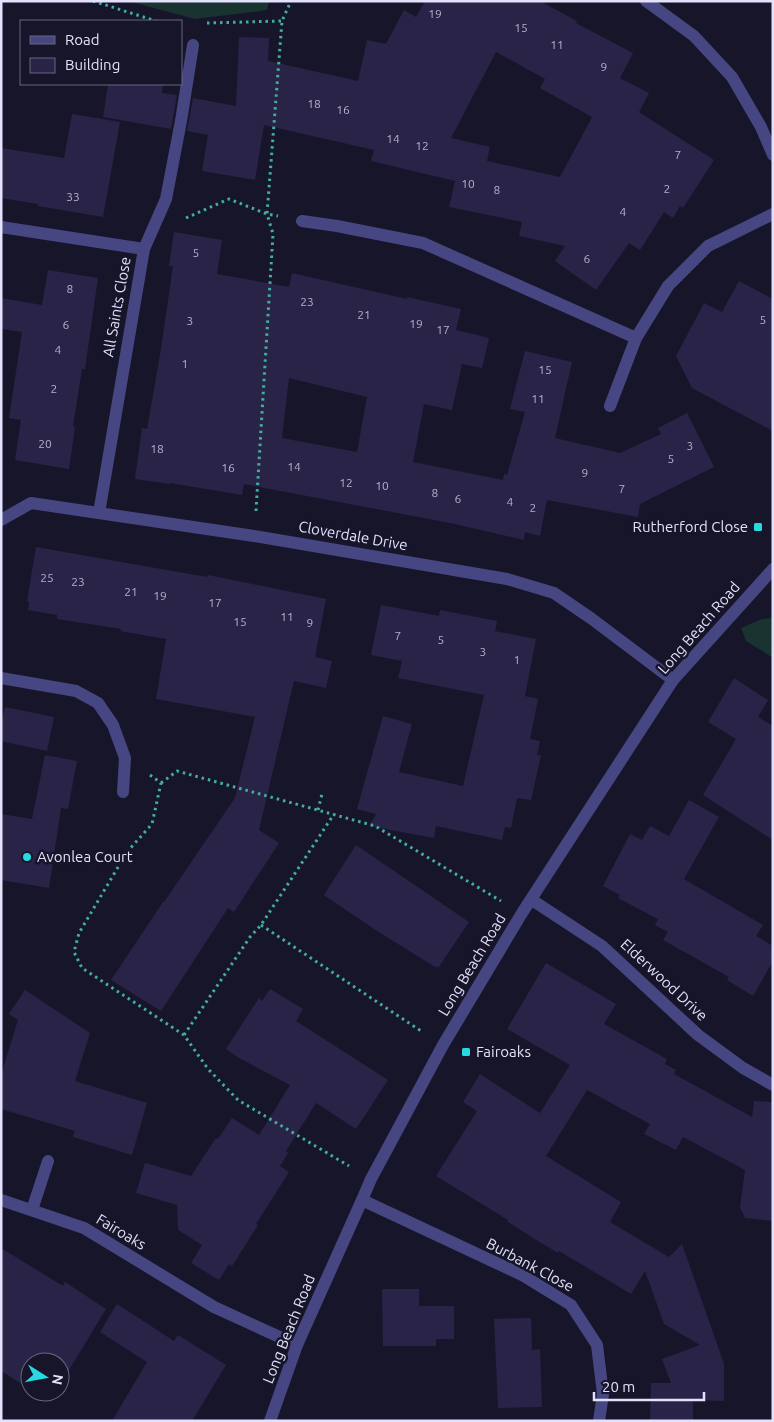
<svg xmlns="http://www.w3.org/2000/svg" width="774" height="1422" viewBox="0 0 774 1422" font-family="Ubuntu,sans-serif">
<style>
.green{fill:#193330}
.building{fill:#292348;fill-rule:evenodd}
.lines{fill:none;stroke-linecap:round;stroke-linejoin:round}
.path{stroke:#42aea2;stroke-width:3;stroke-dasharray:2.5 4;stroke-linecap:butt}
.minor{stroke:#464782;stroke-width:12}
.poi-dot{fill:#27dae2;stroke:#17152a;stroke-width:2}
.labels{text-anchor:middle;stroke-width:5;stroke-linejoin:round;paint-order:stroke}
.number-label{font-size:12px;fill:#b4b2ce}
.street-label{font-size:15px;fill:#e3e1fb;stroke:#17152a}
.poi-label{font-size:15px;fill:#e3e1fb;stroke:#17152a;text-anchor:start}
</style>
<rect width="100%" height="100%" fill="#17152a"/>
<g class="green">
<polygon points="128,1 269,1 267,10 195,19"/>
<polygon points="773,618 773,658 746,641 741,628 762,619"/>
</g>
<g class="building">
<path d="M425 1H540L577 21 576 23 633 53 620 78 649 93 639 112 714 160 683 208 680 206 673 218 664 212 640 250 629 243 596 290 555 261 565 246 519 236 522 222 449 207 455 181 371 161 374 150 264 125 255 180 202 171 208 135 187 131 193 98 236 106 239 37 269 38 268 61 358 81 367 40 386 44 404 10 416 17ZM496 52 545 79 540 88 592 117 560 177 487 161 490 147 451 138Z"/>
<polygon points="108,84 163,84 162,93 177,95 171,129 103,117"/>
<polygon points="72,114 120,122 103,217 38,206 38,204 1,198 1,148 64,158"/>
<path d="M174 232 222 240 217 274 289 287 292 273 407 299V297L461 309 456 330 489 338 482 368 462 364 452 410 424 404 413 462 503 480 504 474 507 475 525 412 510 409 525 351 572 362 555 438 620 453 661 434 658 428 687 413 714 467 640 504 638 517 547 500 540 536 525 532 524 540 450 523 244 484 242 495 170 483V484L135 479 142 428 147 429 161 349 173 266H169ZM289 378 367 397 357 452 282 438Z"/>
<polygon points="48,270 98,278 85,369 82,369 73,426 75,427 69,469 15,460 21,420 9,418 22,332 1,329 1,298 42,305"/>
<polygon points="739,281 773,299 773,431 692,388 676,356 704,303 722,312"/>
<polygon points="36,547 207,577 208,575 326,599 315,657 332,661 326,688 294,681 259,830 279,843 234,912 228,908 161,1011 111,980 163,902 164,902 235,798 255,717 156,699 166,639 120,631 121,629 57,619 57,615 28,610 29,602 27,601"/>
<polygon points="381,605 439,616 440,610 497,621 495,631 536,639 525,696 538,699 530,739 540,741 537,755 541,755 531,800 517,798 511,828 505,827 502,840 436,826 434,838 369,826 376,814 357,809 383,716 412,724 399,772 463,786 484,695 398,678 402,661 371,655"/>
<polygon points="734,678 768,700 758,717 773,726 773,840 703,795 736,739 708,722"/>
<polygon points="5,707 54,717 47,751 1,741 1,724"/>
<polygon points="45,755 77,761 68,809 61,808 49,888 1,880 1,814 32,819"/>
<polygon points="689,800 719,817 684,879 763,925 756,936 773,946 773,961 753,996 727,980 729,977 663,940 668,932 655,925 658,919 618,898 620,895 603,886 630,834 642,840 650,826 669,836"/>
<polygon points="356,845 469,922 438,968 435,966 435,967 374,929 324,895"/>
<polygon points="546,963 616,1004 604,1024 667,1059 665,1064 676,1070 674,1074 752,1117 754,1101 773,1102 773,1221 745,1218 740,1207 745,1170 683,1137 676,1150 644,1134 650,1124 587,1090 546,1156 621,1202 610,1222 669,1257 682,1244 724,1364 724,1401 693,1400 693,1421 650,1421 651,1383 671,1383 662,1359 700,1345 664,1324 645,1271 631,1294 559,1251 558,1253 533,1238 508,1222 508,1220 436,1176 477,1111 463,1102 480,1074 540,1113 570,1065 507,1029"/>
<polygon points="270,989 303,1009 296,1021 388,1080 356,1129 316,1103 286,1151 288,1153 280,1166 289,1172 256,1224 258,1225 232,1266 229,1264 219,1280 191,1263 202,1245 178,1230 177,1205 136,1193 145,1163 191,1176 216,1138 218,1139 232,1118 259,1135 290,1085 239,1058 226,1049 259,998 262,1001"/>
<polygon points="25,990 90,1033 75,1081 147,1103 132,1155 73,1137 75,1131 1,1109 1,1075 18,1020 9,1014"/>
<polygon points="1,1248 63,1286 65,1282 106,1309 60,1385 60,1362 30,1362 30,1389 1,1371"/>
<polygon points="382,1289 419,1289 419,1306 454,1306 454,1339 436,1339 436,1346 383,1346"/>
<polygon points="117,1304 174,1341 178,1335 226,1365 192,1421 112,1421 147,1362 100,1332"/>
<polygon points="531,1318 532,1350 540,1349 542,1407 498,1408 494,1319"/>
<polygon points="35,1392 56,1392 50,1402"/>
</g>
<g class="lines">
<g class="path">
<polyline points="93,1 156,21"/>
<polyline points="207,23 282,21"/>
<polyline points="186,218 229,199 267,214 278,216"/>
<polyline points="256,511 273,234 267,214 282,21 291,1"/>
<polyline points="150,775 161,783 152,824 127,852 79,933 74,952 82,968 184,1035 208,1069 238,1100 349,1166"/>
<polyline points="161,783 177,771 375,826 501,901"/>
<polyline points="318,810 322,794"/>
<polyline points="261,925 421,1031"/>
<polyline points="184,1035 250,937 261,925 334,814"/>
</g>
<g class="minor">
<polyline points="646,1 694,36 732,77 761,127 773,155"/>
<polyline points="302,221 337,226 423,243 636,338"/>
<polyline points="1,227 144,249 99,513"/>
<polyline points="144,249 166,199 181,121 193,45"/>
<polyline points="610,406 636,338 668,286 708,246 773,214"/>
<polyline points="1,520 31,503 254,536 507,579 554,593 592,619 673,680"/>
<polyline points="1,678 76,691 98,703 113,725 125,758 123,792"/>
<polyline points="532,900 602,946 698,1035 743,1068 773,1085"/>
<polyline points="1,1200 84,1228 214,1307 297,1345"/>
<polyline points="362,1200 522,1275 571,1305 597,1345 603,1394 599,1421"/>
<polyline points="32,1210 48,1161"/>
<polyline points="270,1421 297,1345 362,1200 371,1179 443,1045 522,913 673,680 773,569"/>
</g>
</g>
<g class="poi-dot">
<rect x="753" y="522" width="10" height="10" rx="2.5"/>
<circle cx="27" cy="857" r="5"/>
<rect x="461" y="1047" width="10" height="10" rx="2.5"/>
</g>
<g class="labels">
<g class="number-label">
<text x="435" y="18">19</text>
<text x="521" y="32">15</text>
<text x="557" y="49">11</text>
<text x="604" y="71">9</text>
<text x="314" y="108">18</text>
<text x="343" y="114">16</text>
<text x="393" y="143">14</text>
<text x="422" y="150">12</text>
<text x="678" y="159">7</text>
<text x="468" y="188">10</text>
<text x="667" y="193">2</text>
<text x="497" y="194">8</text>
<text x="73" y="201">33</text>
<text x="623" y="216">4</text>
<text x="196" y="257">5</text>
<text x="587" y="263">6</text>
<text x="70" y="293">8</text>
<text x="307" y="306">23</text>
<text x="364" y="319">21</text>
<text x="763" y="324">5</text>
<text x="190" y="325">3</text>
<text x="416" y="328">19</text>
<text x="66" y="329">6</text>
<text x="443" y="334">17</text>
<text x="58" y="354">4</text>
<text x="185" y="368">1</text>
<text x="545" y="374">15</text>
<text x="54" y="393">2</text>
<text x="538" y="403">11</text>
<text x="45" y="448">20</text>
<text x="690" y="450">3</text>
<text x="157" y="453">18</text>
<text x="671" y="463">5</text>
<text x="294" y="471">14</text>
<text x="228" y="472">16</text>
<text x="585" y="477">9</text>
<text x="346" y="487">12</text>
<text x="382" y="490">10</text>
<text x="622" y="493">7</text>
<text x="435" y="497">8</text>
<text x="458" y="503">6</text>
<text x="510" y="506">4</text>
<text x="533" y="512">2</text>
<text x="47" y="582">25</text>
<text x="78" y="586">23</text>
<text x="131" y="596">21</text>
<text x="160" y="600">19</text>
<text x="215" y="607">17</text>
<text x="287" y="621">11</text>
<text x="240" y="626">15</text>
<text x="310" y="627">9</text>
<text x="398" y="640">7</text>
<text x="441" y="644">5</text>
<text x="483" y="656">3</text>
<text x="517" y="664">1</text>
</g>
<g class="street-label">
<text transform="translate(117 307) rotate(-80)" y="5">All Saints Close</text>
<text transform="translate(353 536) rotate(10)" y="5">Cloverdale Drive</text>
<text transform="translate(699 628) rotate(-49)" y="5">Long Beach Road</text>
<text transform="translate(472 965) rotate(-59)" y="5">Long Beach Road</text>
<text transform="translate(664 980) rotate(43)" y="5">Elderwood Drive</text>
<text transform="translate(121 1232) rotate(31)" y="5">Fairoaks</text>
<text transform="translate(530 1265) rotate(28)" y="5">Burbank Close</text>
<text transform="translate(289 1329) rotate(-68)" y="5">Long Beach Road</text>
</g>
<g class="poi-label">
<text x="748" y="532" text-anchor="end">Rutherford Close</text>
<text x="37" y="862">Avonlea Court</text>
<text x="476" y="1057">Fairoaks</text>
</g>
</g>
<rect width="774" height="1422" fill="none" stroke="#e3e1fb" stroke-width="5"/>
<rect x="20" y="20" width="162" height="65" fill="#17152a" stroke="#69677e"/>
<rect x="30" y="36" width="25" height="8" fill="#464782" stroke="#69677e"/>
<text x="65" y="45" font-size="15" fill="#e3e1fb">Road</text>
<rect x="30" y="58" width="25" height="15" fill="#292348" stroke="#69677e"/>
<text x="65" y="70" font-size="15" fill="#e3e1fb">Building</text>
<g transform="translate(45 1377) rotate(101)"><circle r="24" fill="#17152a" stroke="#69677e"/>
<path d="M0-4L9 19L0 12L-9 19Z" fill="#27dae2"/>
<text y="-8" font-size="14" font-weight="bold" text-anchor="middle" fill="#e3e1fb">N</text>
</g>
<path d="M594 1392v8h110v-8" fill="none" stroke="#e3e1fb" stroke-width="2.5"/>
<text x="602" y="1392" font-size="15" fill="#e3e1fb" stroke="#17152a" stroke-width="4" paint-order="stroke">20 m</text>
</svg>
